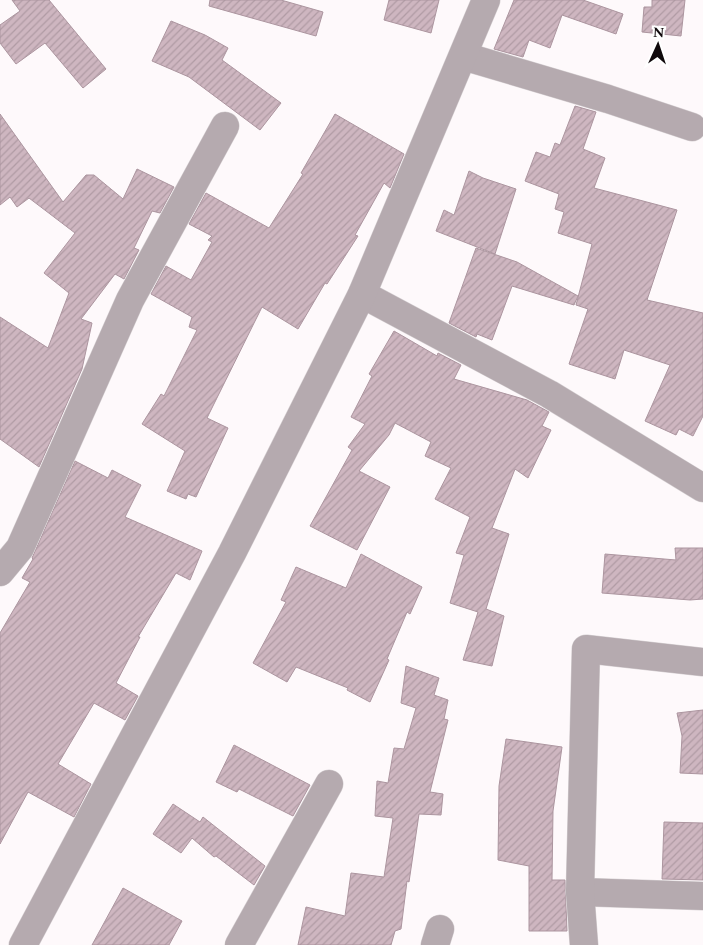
<svg xmlns="http://www.w3.org/2000/svg" width="703" height="945" viewBox="0 0 703 945" font-family="Spectral,serif">
<style>
.building{fill:url(#building-hatch);stroke:#ac959f}
.lines{fill:none;stroke-linecap:round;stroke-linejoin:round}
.minor-casing{stroke:#d8d3d5;stroke-width:29}
.minor{stroke:#b5aaaf;stroke-width:28}
</style>
<defs>
<pattern id="building-hatch" width="6" height="6" patternUnits="userSpaceOnUse" patternTransform="scale(1.25)"><rect width="6" height="6" fill="#ceb6c0"/><path d="M-1 1l2-2M0 6l6-6M5 7l2-2" fill="none" stroke="#b09ba4"/></pattern>
</defs>
<rect width="100%" height="100%" fill="#fef9fb"/>
<g class="building">
<polygon points="12,0 49,0 106,69 83,88 45,43 16,64 0,43 0,25 20,11"/>
<polygon points="210,0 281,0 323,12 316,36 209,6"/>
<polygon points="389,0 439,0 431,33 384,20"/>
<polygon points="514,0 583,0 623,14 616,34 562,15 550,48 529,40 523,57 494,49"/>
<polygon points="652,0 685,0 681,36 642,32 644,7 652,7"/>
<polygon points="171,21 205,35 228,48 222,60 281,103 260,130 189,77 152,61"/>
<polygon points="575,106 596,112 583,149 605,158 594,188 677,210 647,300 703,313 703,416 693,436 679,429 676,435 645,421 670,365 624,350 615,379 569,364 588,309 576,305 592,244 558,233 564,212 555,209 559,194 525,181 536,152 550,157 555,143 560,145"/>
<polygon points="0,114 63,202 86,175 94,175 123,199 137,169 174,187 160,213 152,211 134,248 139,250 124,279 115,274 81,319 92,323 82,369 39,467 0,439 0,317 48,348 69,293 44,273 75,233 29,198 17,207 10,197 0,205"/>
<polygon points="335,114 404,154 390,188 384,183 355,235 358,236 327,284 325,283 298,329 262,307 207,418 228,428 196,497 188,494 186,499 167,491 185,451 142,424 161,394 164,396 197,330 189,327 192,317 151,294 166,266 191,280 212,242 208,240 212,236 189,224 206,193 269,228 303,174 301,173"/>
<polygon points="469,171 483,178 516,189 495,254 436,231 444,210 454,215"/>
<polygon points="476,248 517,262 578,296 574,305 512,286 492,340 477,334 476,337 449,323"/>
<polygon points="394,331 437,356 438,353 461,365 454,379 527,400 549,412 542,426 551,430 528,478 515,469 492,528 509,534 486,609 504,616 492,666 463,660 478,612 450,603 464,555 456,553 470,517 435,499 451,468 425,456 431,442 395,423 389,435 359,471 390,487 357,550 310,526 352,450 348,447 365,424 351,417 372,376 369,374"/>
<polygon points="75,461 108,478 112,470 141,485 125,517 202,551 190,580 176,573 138,637 140,637 116,683 138,696 125,720 94,703 58,764 91,784 74,817 28,792 0,844 0,633 30,582 22,578 33,559 32,558"/>
<polygon points="675,548 703,548 703,599 690,600 602,593 605,554 676,560"/>
<polygon points="361,554 422,587 410,614 407,612 387,659 389,660 370,702 347,690 348,688 296,667 287,682 253,663 286,602 281,600 296,567 346,588"/>
<polygon points="406,666 439,678 434,695 448,700 444,719 448,720 430,792 443,794 441,815 419,814 409,882 407,881 401,929 395,931 391,945 298,945 306,907 345,916 351,873 384,877 393,818 375,816 377,781 388,783 394,748 404,749 416,708 401,703"/>
<polygon points="703,710 703,774 680,773 682,736 677,713"/>
<polygon points="506,739 562,747 553,811 552,880 565,880 567,931 529,931 529,866 498,860 499,786"/>
<polygon points="234,745 310,785 293,816 239,789 237,792 216,782"/>
<polygon points="173,804 200,822 203,817 265,866 254,885 216,856 214,857 192,838 181,853 153,834"/>
<polygon points="664,822 703,823 703,880 662,879"/>
<polygon points="123,888 182,921 169,945 92,945"/>
</g>
<g class="lines">
<g class="minor-casing">
<g id="minor">
<polyline points="463,56 608,99 692,127"/>
<polyline points="362,294 549,394 703,488"/>
<polyline points="0,572 20,548 130,300 225,126"/>
<polyline points="580,892 703,896"/>
<polyline points="23,945 232,553 362,294 486,0"/>
<polyline points="239,945 329,784"/>
<polyline points="435,945 440,929"/>
<polyline points="584,945 580,892 586,649 703,662"/>
</g>
</g>
<use href="#minor" class="minor"/>
</g>
<g transform="translate(658 45) rotate(3)" stroke="#ffffff" stroke-width="4" paint-order="stroke">
<path d="M0-4L9 19L0 12L-9 19Z" fill="#10090c"/>
<text y="-8" font-size="14" font-weight="bold" text-anchor="middle" fill="#10090c">N</text>
</g>
</svg>
